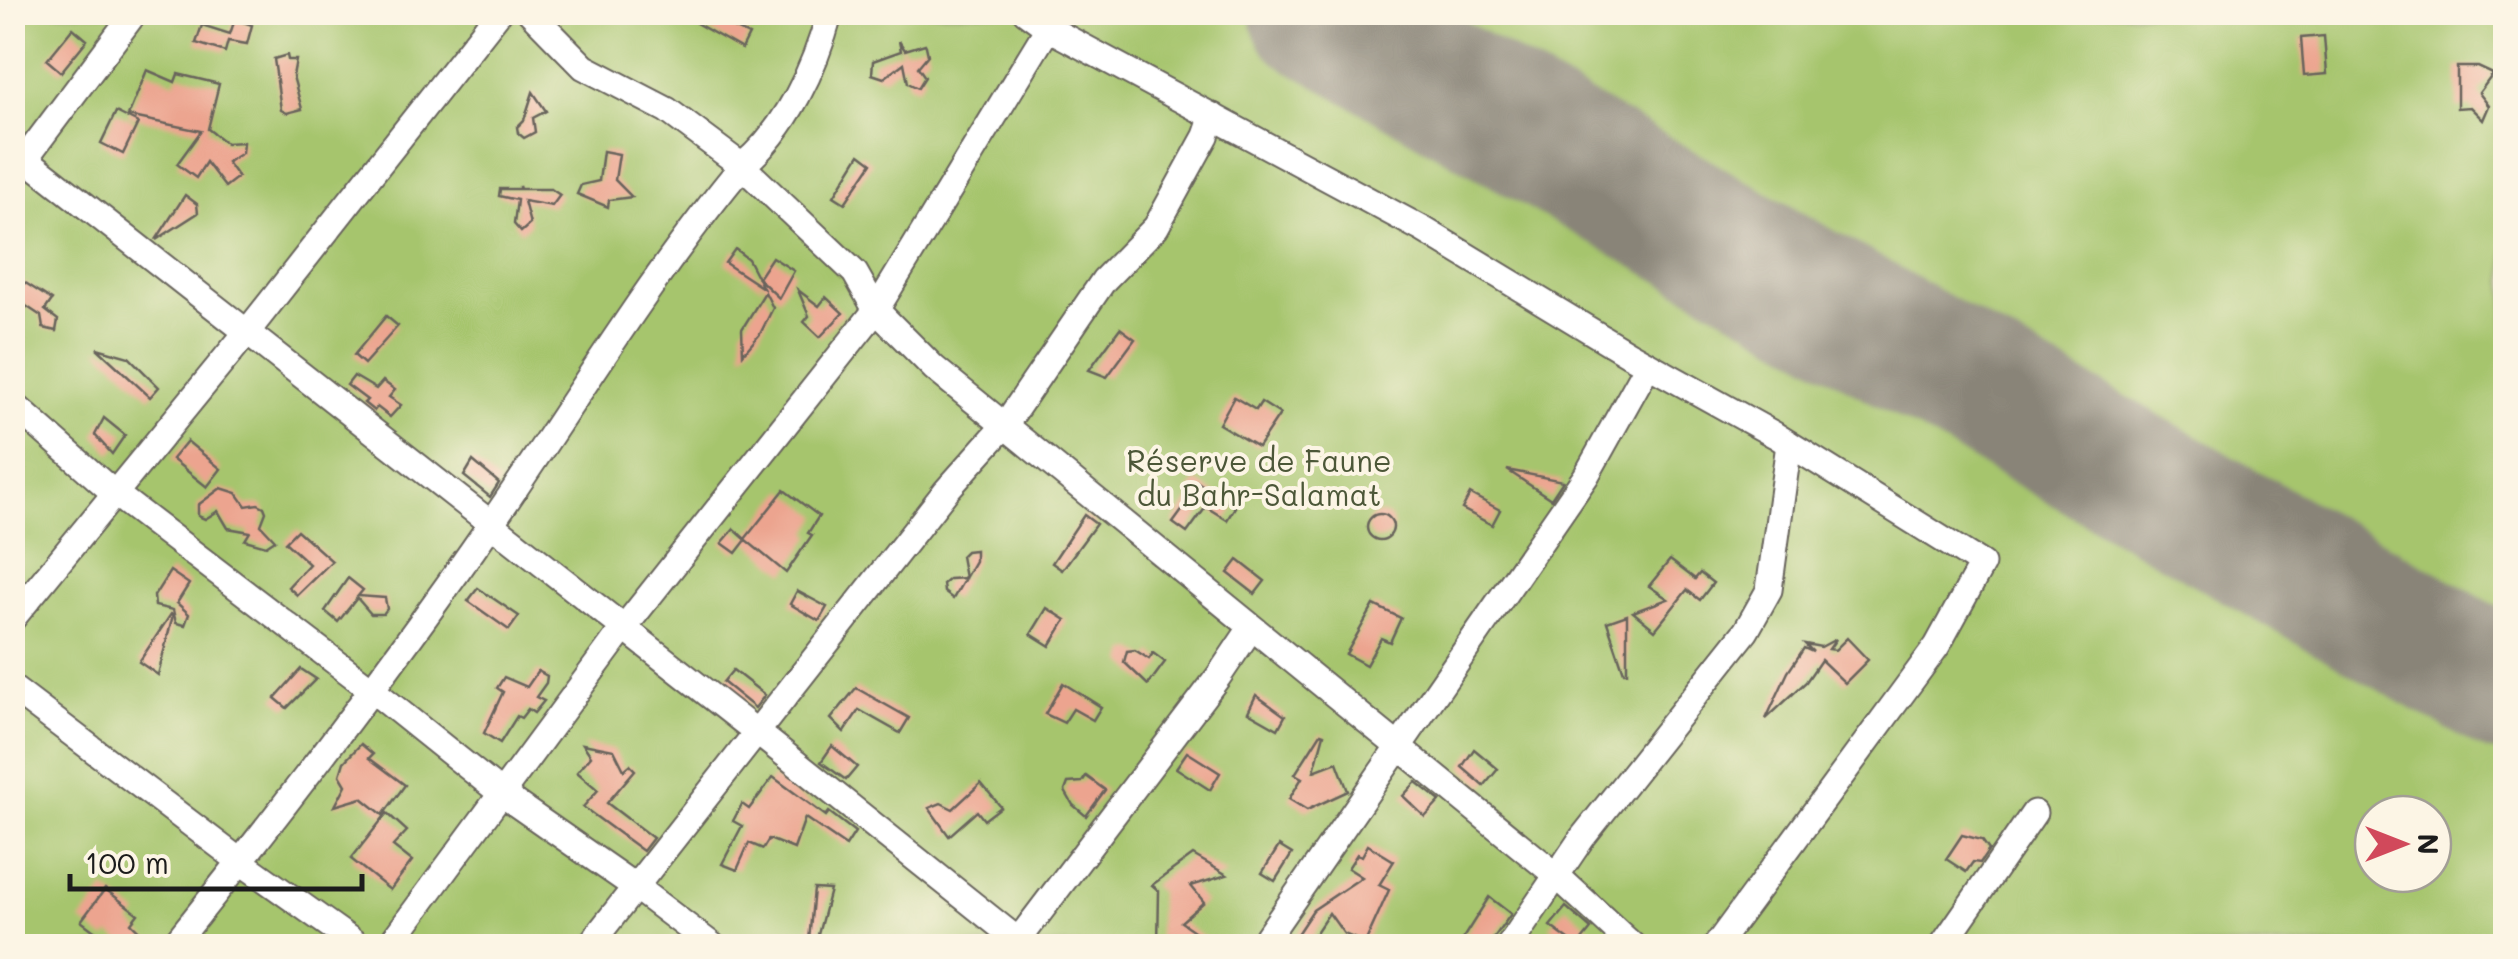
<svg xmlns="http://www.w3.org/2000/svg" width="2518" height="959" viewBox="0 0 2518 959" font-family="Mali,sans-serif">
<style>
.green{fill:#a6c56d;stroke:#617044;stroke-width:2.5;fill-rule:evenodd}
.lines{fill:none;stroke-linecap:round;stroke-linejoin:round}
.runway{stroke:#898478;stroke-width:132}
.building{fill:#eca48f}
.minor-casing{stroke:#68645c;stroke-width:29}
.minor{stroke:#fff;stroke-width:25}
.labels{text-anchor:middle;stroke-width:8;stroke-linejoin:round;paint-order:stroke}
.park-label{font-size:30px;fill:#4c5738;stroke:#fcf5e5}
</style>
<rect width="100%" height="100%" fill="#fcf5e5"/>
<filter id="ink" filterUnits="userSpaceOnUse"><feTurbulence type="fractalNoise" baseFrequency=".01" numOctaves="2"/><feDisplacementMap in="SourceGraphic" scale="20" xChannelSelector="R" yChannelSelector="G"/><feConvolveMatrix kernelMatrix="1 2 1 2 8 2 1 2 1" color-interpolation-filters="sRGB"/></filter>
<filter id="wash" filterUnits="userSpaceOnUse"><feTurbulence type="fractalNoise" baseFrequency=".0048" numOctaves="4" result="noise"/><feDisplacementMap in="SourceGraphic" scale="40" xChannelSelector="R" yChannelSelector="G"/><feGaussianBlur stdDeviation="2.25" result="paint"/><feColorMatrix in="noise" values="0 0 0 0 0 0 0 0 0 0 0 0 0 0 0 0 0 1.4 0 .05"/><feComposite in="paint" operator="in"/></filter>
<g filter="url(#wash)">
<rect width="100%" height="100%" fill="#f6ebd3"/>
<path class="green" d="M12 13H2505V946H13ZM2373 814H2433V874H2373Z"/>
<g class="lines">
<polyline class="runway" points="1316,12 2506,687"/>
</g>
<g id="blocks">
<g class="building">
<polygon points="701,12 749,35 742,49 696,23"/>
<polygon points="235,19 252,25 247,44 228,41 225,52 196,43 202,25 230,34"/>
<polygon points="73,28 87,40 61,72 47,60"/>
<polygon points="2324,36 2327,74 2304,76 2301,38"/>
<polygon points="899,41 905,50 925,44 926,46 928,55 918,67 925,77 918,88 908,83 904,63 884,78 872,74 873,61 901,51"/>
<polygon points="287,55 288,60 296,60 293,76 302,109 287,113 281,110 274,59"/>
<polygon points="2457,67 2478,67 2493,74 2479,93 2489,106 2483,120 2470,107 2457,108"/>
<polygon points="147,70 175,82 178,74 219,84 208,129 226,143 243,142 242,153 227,162 238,177 225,187 206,162 196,178 177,164 201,131 128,116"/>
<polygon points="533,92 546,111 533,118 535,132 524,138 518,133 517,127 524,120"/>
<polygon points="116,112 138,123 123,154 101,143"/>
<polygon points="603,151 619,154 615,180 632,197 609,200 608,207 577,194 581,185 599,181"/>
<polygon points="860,154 872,163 845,203 834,196"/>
<polygon points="519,186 520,189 551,189 560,195 552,206 524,201 530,224 521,232 514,224 517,200 499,196 500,189 519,189"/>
<polygon points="185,195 197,204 198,213 156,240"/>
<polygon points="735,249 748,259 763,288 725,263"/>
<polygon points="772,257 794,271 779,298 758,278"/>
<polygon points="24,282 52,300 45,310 58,320 56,331 43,328 41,316 14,298"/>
<polygon points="798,290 819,306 826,297 843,313 820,337 804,322 809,316"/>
<polygon points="765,292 773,308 760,334 743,354 742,329"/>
<polygon points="386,316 398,326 364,364 354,355"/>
<polygon points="1120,328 1135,339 1107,377 1089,370"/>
<polygon points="97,348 129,357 159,387 150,397"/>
<polygon points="354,376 376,389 383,381 395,390 389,397 401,405 390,417 377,407 374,411 364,403 367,400 347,385"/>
<polygon points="1234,397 1256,410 1261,402 1280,414 1258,447 1219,424"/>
<polygon points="104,418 125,435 112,454 95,435"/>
<polygon points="187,441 221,469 207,487 172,459"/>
<polygon points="473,461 499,483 490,497 464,476"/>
<polygon points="1507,470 1563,481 1551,499"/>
<polygon points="1196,481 1235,507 1227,520 1206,507 1187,533 1173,523 1192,497 1188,494"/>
<polygon points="221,488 237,493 246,506 258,504 264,507 266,512 261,525 275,540 266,546 245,540 250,532 228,528 218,511 205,519 198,516 198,505"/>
<polygon points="784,490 819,516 808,533 812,535 786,573 746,540 736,553 722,543 734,529 745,539"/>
<polygon points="1470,494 1500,510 1492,525 1462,509"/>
<circle cx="1380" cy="527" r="13"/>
<polygon points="1084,515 1096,524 1062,570 1052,563"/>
<polygon points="297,530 332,561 297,595 288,587 309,564 285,542"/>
<polygon points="975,550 975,561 953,599 944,592 943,584 949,579 965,578 961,556 966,551"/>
<polygon points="1238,560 1265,581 1255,594 1228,573"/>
<polygon points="1670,560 1695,579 1700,573 1713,583 1700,600 1687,590 1655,630 1633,612 1668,599 1649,586"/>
<polygon points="170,571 189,584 177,603 189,614 185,625 176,623 173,610 155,606 154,596"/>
<polygon points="348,578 363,590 358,596 385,598 387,609 383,614 371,614 357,598 338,622 325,611"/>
<polygon points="478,588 519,616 509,630 468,601"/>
<polygon points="797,591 827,607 819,621 790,604"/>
<polygon points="1374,605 1401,618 1390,642 1381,638 1366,665 1346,654"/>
<polygon points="1047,608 1066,620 1050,646 1031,634"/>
<polygon points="171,614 173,615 158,675 139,662"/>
<polygon points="1627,615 1627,672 1624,672 1607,622"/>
<polygon points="1847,638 1868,660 1845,683 1821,660 1806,682 1766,719 1788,672 1804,648 1813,652 1805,644 1821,647 1836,639 1829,649 1835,650"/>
<polygon points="1135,650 1149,659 1153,653 1165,662 1148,685 1124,662 1127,651"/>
<polygon points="301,669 316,679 287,708 275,698"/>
<polygon points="733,670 765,695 755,708 723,682"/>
<polygon points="538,671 547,676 546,683 536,697 544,701 534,713 528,709 521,718 517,716 500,743 484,733 503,692 497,688 504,677 527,687"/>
<polygon points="1063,683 1101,707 1093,720 1073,709 1064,723 1045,714"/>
<polygon points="856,688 909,718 900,733 859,710 844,732 831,719"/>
<polygon points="1256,695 1285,716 1278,729 1248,712"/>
<polygon points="1321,733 1324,734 1314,771 1337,762 1348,791 1307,810 1289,799 1302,778 1295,774"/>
<polygon points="361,744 373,754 369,758 405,785 383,815 362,798 335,806 346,785 340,775 344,762"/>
<polygon points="583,744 614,750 624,770 630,765 635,770 607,803 653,838 643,851 583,807 598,790 577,772 591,756"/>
<polygon points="832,746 857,767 846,780 821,762"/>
<polygon points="1474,749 1498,769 1484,786 1462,767"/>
<polygon points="1187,752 1220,773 1210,790 1176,768"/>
<polygon points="1086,776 1105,790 1086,816 1073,805 1065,791 1068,783 1082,782"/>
<polygon points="773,777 826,816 829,812 855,832 846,846 805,818 794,849 769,839 763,849 749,843 737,870 722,864 742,826 733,821 742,804 749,809"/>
<polygon points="1416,782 1440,801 1425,817 1403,796"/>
<polygon points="981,783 1001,807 984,820 977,811 949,836 929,808 941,803 953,809"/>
<polygon points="387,813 407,831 393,846 412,861 390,890 351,859"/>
<polygon points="1962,835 1982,840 1989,850 1980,863 1973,862 1966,872 1946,859"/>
<polygon points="1368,845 1394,861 1379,885 1389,890 1365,943 1344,934 1329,913 1307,946 1293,940 1313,910 1362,877 1348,868 1357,854 1362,856"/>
<polygon points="1279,846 1292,854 1275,881 1262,873"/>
<polygon points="1193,855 1227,875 1191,886 1204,902 1181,922 1216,946 1158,945 1159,891 1152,885"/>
<polygon points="105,889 138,914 131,923 155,946 126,946 110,934 105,939 81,921"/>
<polygon points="814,889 830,890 816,942 809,940"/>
<polygon points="1489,897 1511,914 1488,946 1458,946"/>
<polygon points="1566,907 1591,929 1577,946 1550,926"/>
</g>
</g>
</g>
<g filter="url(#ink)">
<use href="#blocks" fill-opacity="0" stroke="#68645c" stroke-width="2.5"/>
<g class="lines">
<g class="minor-casing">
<g id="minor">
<path d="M530 12 584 67 667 110 742 166C787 129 815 68 830 12"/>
<polyline points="1026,12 1048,28 1424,230 1629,354 1775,435 1982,564 1937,646 1716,946"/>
<polyline points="12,148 772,744 1025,946"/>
<polyline points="12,176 135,12"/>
<polyline points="12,403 114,493 371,689 502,794 634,886 713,946"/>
<polyline points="12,619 247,332 499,12"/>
<polyline points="12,688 241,862 359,946"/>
<path d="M173 946C284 808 392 667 493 521 575 402 650 277 742 166L855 273 876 310 934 368 1556 875 1633 946"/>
<polyline points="389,946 623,629 876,310 1048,28"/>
<polyline points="589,946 946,491 1005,425 1104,280 1156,227 1206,136 1213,116"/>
<polyline points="1014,946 1218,677 1251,628"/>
<polyline points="1261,946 1586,476 1648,365"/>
<polyline points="1509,946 1582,838 1746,631 1769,590 1789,444"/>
<polyline points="1942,946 2034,813"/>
</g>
</g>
<use href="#minor" class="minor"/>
</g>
</g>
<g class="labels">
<g class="park-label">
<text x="1259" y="472">Réserve de Faune<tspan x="1259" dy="34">du Bahr-Salamat</tspan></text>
</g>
</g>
<rect width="2518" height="959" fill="none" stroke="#fcf5e5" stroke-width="50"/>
<g transform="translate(2403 844) rotate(90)"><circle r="48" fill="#fcf5e5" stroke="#a29e95" stroke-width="2.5"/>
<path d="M0-8L18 38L0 25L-18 38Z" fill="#d1495b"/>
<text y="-15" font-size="28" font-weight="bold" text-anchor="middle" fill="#1c1c1c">N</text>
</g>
<path d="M70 874v15h292v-15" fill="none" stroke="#1c1c1c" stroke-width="5"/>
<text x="85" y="874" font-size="30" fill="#1c1c1c" stroke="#fcf5e5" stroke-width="8" paint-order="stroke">100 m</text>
</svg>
